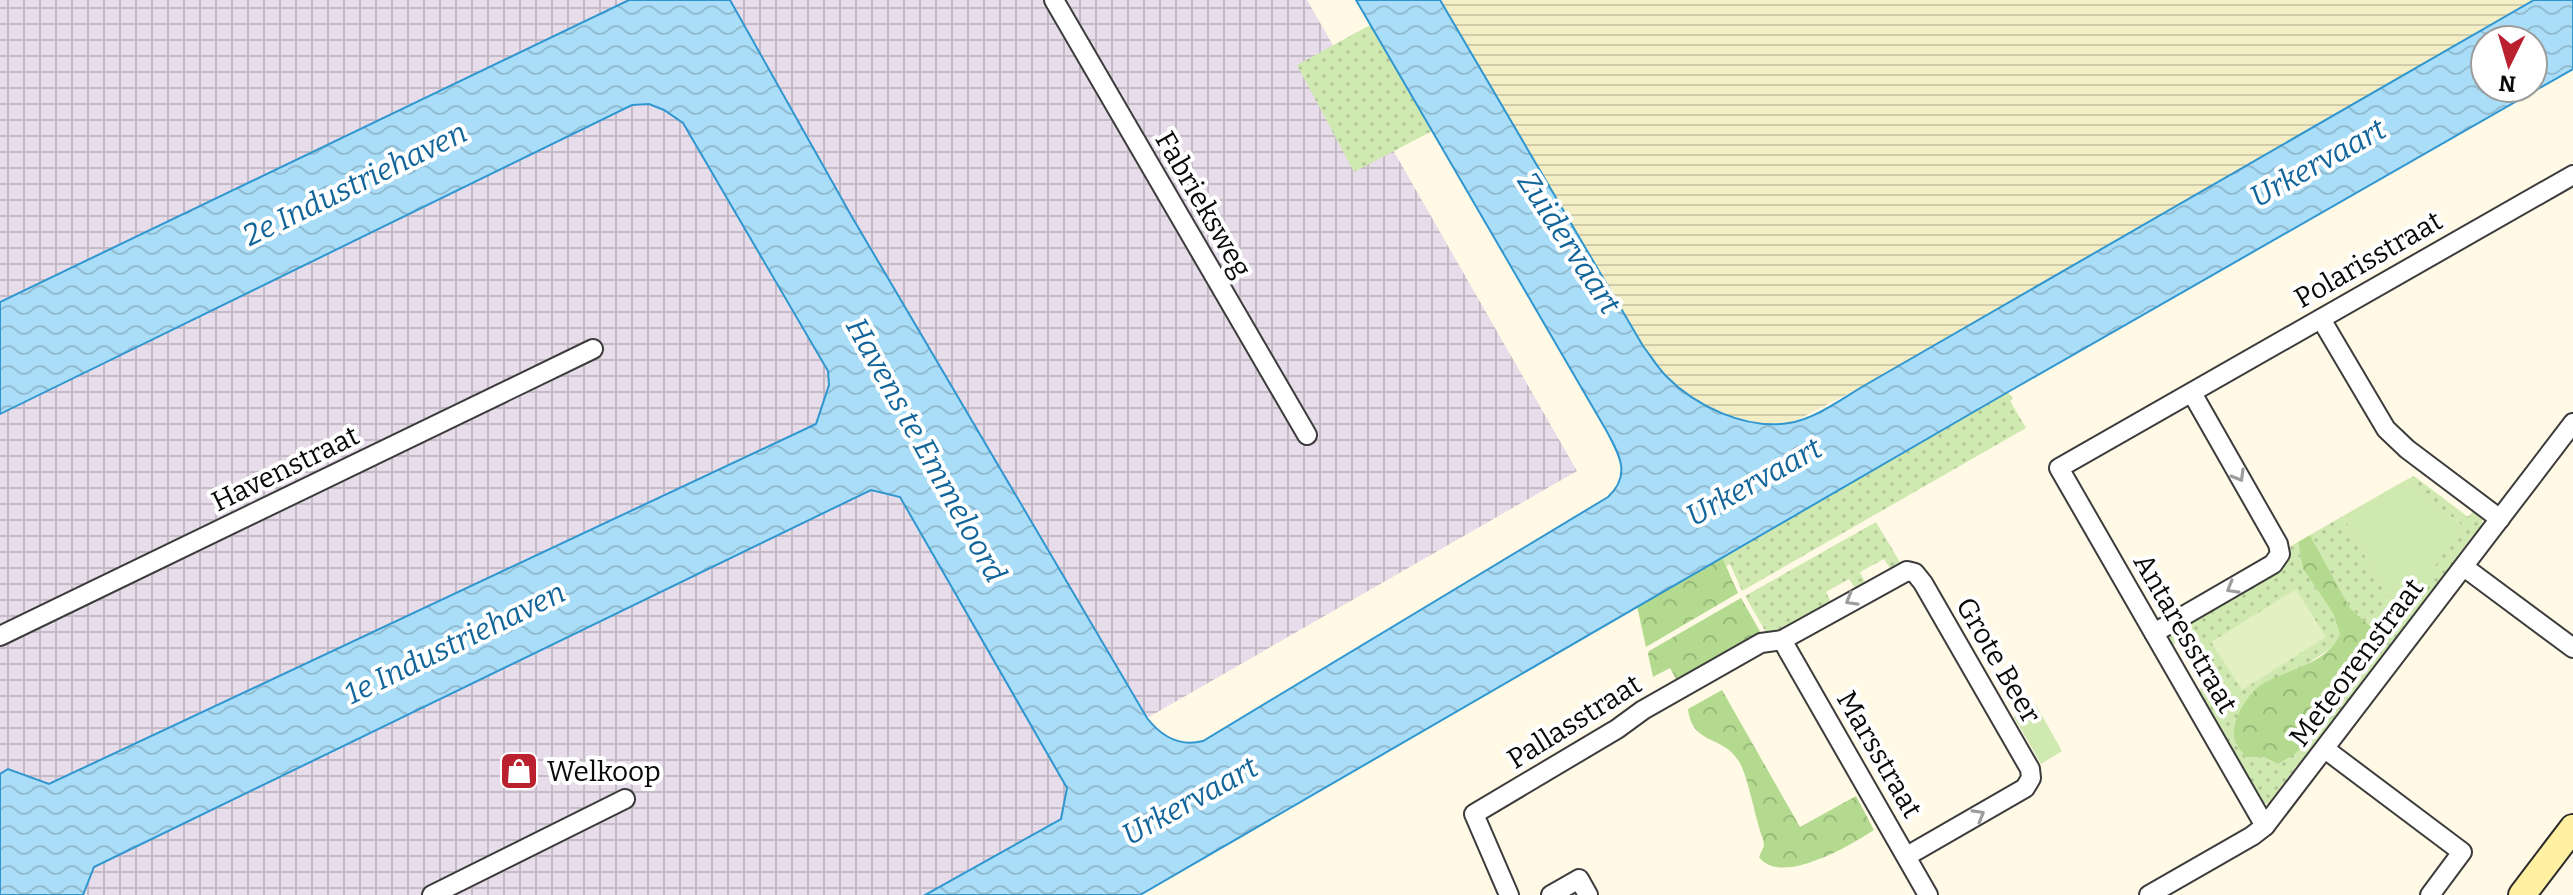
<svg xmlns="http://www.w3.org/2000/svg" width="2573" height="895" viewBox="0 0 2573 895" font-family="Bitter,serif">
<style>
.industrial{fill:url(#industrial-grid)}
.farmland{fill:url(#farmland-rules)}
.grass{fill:url(#grass-dots)}
.forest{fill:url(#forest-crowns)}
.park{fill:#d0e9b0}
.pitch{fill:#e2f0c2}
.water{fill:url(#water-waves);stroke:#3096cf;stroke-width:2;fill-rule:evenodd}
.lines{fill:none;stroke-linecap:round;stroke-linejoin:round}
.minor-casing{stroke:#3c3c3c;stroke-width:22}
.secondary-casing{stroke:#2b2b2b;stroke-width:30}
.minor{stroke:#fff;stroke-width:18}
.secondary{stroke:#fff1a1;stroke-width:26}
.oneway{stroke:#9d9d9d}
.labels{text-anchor:middle;stroke-width:8;stroke-linejoin:round;paint-order:stroke}
.street-label{font-size:28px;fill:#090909;stroke:#fff}
.poi-label{font-size:28px;fill:#090909;stroke:#fff;text-anchor:start}
.water-label{font-size:30px;font-style:italic;fill:#12659b;stroke:#fff}
</style>
<defs>
<pattern id="industrial-grid" width="8" height="8" patternUnits="userSpaceOnUse" patternTransform="scale(2)"><rect width="8" height="8" fill="#e7dce9"/><path d="M0 4h8M4 0v8" fill="none" stroke="#c5bbc6"/></pattern>
<pattern id="farmland-rules" width="6" height="5" patternUnits="userSpaceOnUse" patternTransform="scale(2)"><rect width="6" height="5" fill="#f4eec6"/><path d="M0 2.5h6" fill="none" stroke="#d0cba9"/></pattern>
<pattern id="grass-dots" width="8" height="8" patternUnits="userSpaceOnUse" patternTransform="scale(2)"><rect width="8" height="8" fill="#d0e9b0"/><path d="M2 2h.1M6 6h.1" fill="none" stroke="#b1c696" stroke-width="1.8" stroke-linecap="round"/></pattern>
<pattern id="forest-crowns" width="20" height="18" patternUnits="userSpaceOnUse" patternTransform="scale(2)"><rect width="20" height="18" fill="#b4da8f"/><path d="M2 6a3 3 0 1 1 6 0M12 15a3 3 0 1 1 6 0" fill="none" stroke="#99ba7a"/></pattern>
<pattern id="water-waves" width="16" height="10" patternUnits="userSpaceOnUse" patternTransform="scale(2)"><rect width="16" height="10" fill="#aaddf7"/><path d="M0 5q4-4 8 0t8 0" fill="none" stroke="#91bcd2"/></pattern>
</defs>
<rect width="100%" height="100%" fill="#fff9e6"/>
<polygon class="industrial" points="0,0 1307,0 1577,471 1147,718 1072,824 947,895 0,895"/>
<polygon class="farmland" points="1440,0 2534,0 1867,384 1791,423 1763,424 1721,413 1692,398 1665,375 1643,346"/>
<g class="grass">
<polygon points="1370,25 1432,131 1354,172 1297,65"/>
<polygon points="2008,392 2013,399 2010,401 2026,428 1742,591 1730,564 1726,566 1722,557"/>
<path d="M2414 476 2468 517 2475 509 2482 516V529L2476 537 2473 535 2453 562 2455 564 2300 768 2297 766 2271 800 2272 803 2261 804 2195 693 2204 687 2178 642 2169 647 2167 637 2169 630 2184 621 2194 622 2256 586C2261 568 2282 551 2298 542L2303 569 2333 613 2340 634C2331 654 2317 654 2304 668 2281 693 2259 719 2236 744L2246 757H2264L2278 764 2288 759 2322 724 2340 694 2364 672 2380 635 2350 608 2310 535 2343 516 2398 616 2451 543 2466 528 2404 481Z"/>
<polygon points="1876,522 1900,562 1890,568 1884,559 1860,572 1867,586 1857,591 1849,579 1826,592 1832,605 1794,627 1767,634 1745,596"/>
</g>
<g class="forest">
<path d="M2310 535 2350 608 2380 635 2384 643C2377 653 2371 665 2362 674 2355 681 2345 687 2339 695 2318 723 2313 747 2278 764L2264 757H2246C2241 750 2234 744 2234 736 2232 718 2249 692 2264 683 2290 668 2326 665 2340 634L2333 613 2303 569 2298 542Z"/>
<polygon points="1722,557 1738,593 1646,647 1637,606"/>
<polygon points="1741,598 1762,635 1697,672 1694,669 1676,679 1670,668 1653,677 1648,654 1649,651"/>
<path d="M1722 690 1800 827 1856 796 1874 830C1851 845 1781 887 1759 857L1764 846 1763 839C1755 819 1748 774 1738 760 1722 735 1692 745 1688 709Z"/>
</g>
<g class="park">
<polygon points="2404,481 2466,528 2451,544 2398,616 2343,516"/>
<polygon points="2036,705 2062,751 2041,764 2014,717"/>
</g>
<polygon class="pitch" points="2296,589 2326,637 2242,690 2211,642"/>
<path class="water" d="M629 0H730L852 217 1147 718C1161 736 1180 747 1203 741L1608 497C1632 475 1619 454 1606 430L1356 0H1440L1643 346C1651 356 1657 367 1666 376 1695 406 1746 430 1789 423 1816 419 1844 397 1867 384L2534 0H2573V69L2008 392 1140 895H925L1061 819 1067 788 900 497 871 490 94 867 83 895H0V774L8 769 49 784 816 424 829 385 828 371 683 123 664 110 649 104 632 105 0 414V302ZM2485 40H2533V88H2485Z"/>
<g class="lines">
<g class="minor-casing">
<g id="minor">
<polyline points="1054,0 1307,435"/>
<polyline points="2321,319 2386,429 2407,449 2500,519"/>
<polyline points="2464,567 2573,648"/>
<polyline points="2154,633 2273,564 2280,554 2278,544 2192,393"/>
<polyline points="0,636 593,349"/>
<polyline points="1782,640 1928,895"/>
<polyline points="2325,749 2462,852 2430,895"/>
<polyline points="2265,826 2059,468 2573,175"/>
<polyline points="432,895 625,799"/>
<polyline points="1509,895 1474,814 1617,729 1643,710 1761,643 1782,640 1907,571 1915,573 1923,583 2030,769 2031,778 2025,788 1907,856"/>
<polyline points="1551,895 1579,879 1588,895"/>
<polyline points="2149,895 2252,836 2265,826 2573,423"/>
</g>
</g>
<g class="secondary-casing">
<polyline id="secondary" points="2522,895 2573,828"/>
</g>
<use href="#minor" class="minor"/>
<use href="#secondary" class="secondary"/>
</g>
<defs><path id="oneway-chevron" d="M-2-3.5L2.5 0L-2 3.5" fill="none" stroke-width="1.6" stroke-linecap="round" stroke-linejoin="round" transform="scale(2)"/></defs>
<g class="oneway">
<use href="#oneway-chevron" transform="translate(2239 476) rotate(60)"/>
<use href="#oneway-chevron" transform="translate(2232 588) rotate(150)"/>
<use href="#oneway-chevron" transform="translate(1851 600) rotate(150)"/>
<use href="#oneway-chevron" transform="translate(1979 815) rotate(-30)"/>
</g>
<defs>
<g id="shop-square" transform="scale(2)"><rect x="-9" y="-9" width="18" height="18" rx="4" fill="#ba202e" stroke="#fff"/><path d="M-5-2.5h2.3a2.7 3.5 0 0 1 5.4 0H5L5.5 6h-11ZM-1.5-2.5h3a1.5 2.3 0 0 0-3 0Z" fill="#fff"/></g>
</defs>
<g fill-rule="evenodd">
<use href="#shop-square" x="519" y="771"/>
</g>
<g class="labels">
<g class="street-label">
<text transform="translate(1204 204) rotate(60)" y="10">Fabrieksweg</text>
<text transform="translate(2368 259) rotate(-30)" y="10">Polarisstraat</text>
<text transform="translate(285 468) rotate(-26)" y="10">Havenstraat</text>
<text transform="translate(2186 633) rotate(60)" y="10">Antaresstraat</text>
<text transform="translate(1999 660) rotate(60)" y="10">Grote Beer</text>
<text transform="translate(2356 662) rotate(-53)" y="10">Meteorenstraat</text>
<text transform="translate(1574 721) rotate(-32)" y="10">Pallasstraat</text>
<text transform="translate(1880 754) rotate(60)" y="10">Marsstraat</text>
</g>
<g class="poi-label">
<text x="547" y="781">Welkoop</text>
</g>
<g class="water-label">
<text transform="translate(2318 163) rotate(-29)" y="10">Urkervaart</text>
<text transform="translate(355 184) rotate(-26)" y="10">2e Industriehaven</text>
<text transform="translate(1569 243) rotate(57)" y="10">Zuidervaart</text>
<text transform="translate(926 450) rotate(61)" y="10">Havens te Emmeloord</text>
<text transform="translate(1754 482) rotate(-29)" y="10">Urkervaart</text>
<text transform="translate(455 643) rotate(-26)" y="10">1e Industriehaven</text>
<text transform="translate(1190 801) rotate(-29)" y="10">Urkervaart</text>
</g>
</g>
<g transform="translate(2509 64) rotate(185)"><circle r="38" fill="#ffffff" stroke="#9d9d9d" stroke-width="2"/>
<path d="M0-6L14 30L0 20L-14 30Z" fill="#ba202e"/>
<text y="-12" font-size="22" font-weight="bold" text-anchor="middle" fill="#090909">N</text>
</g>
</svg>
